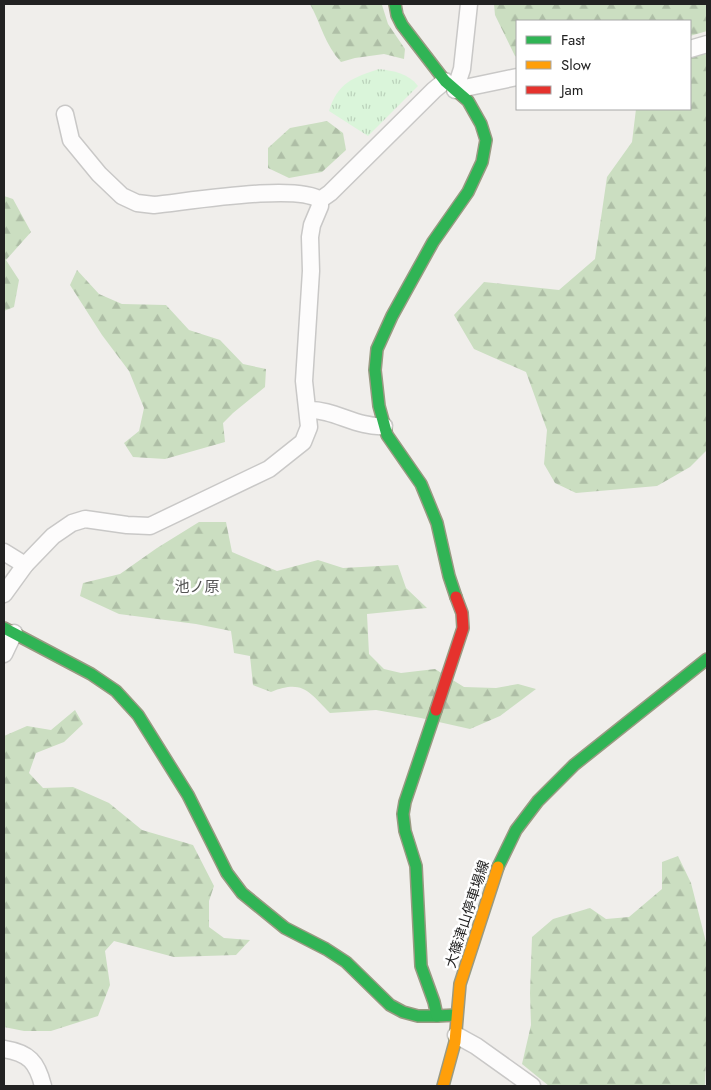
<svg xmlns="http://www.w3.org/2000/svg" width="711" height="1090" viewBox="0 0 711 1090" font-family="Jost,'Noto Sans JP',sans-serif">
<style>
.forest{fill:url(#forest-firs)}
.park{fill:url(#park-tufts)}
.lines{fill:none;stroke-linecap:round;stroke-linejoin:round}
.street-casing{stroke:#c9c8c7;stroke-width:19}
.fast-casing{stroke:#999a82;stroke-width:14}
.slow-casing{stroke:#999a82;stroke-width:14}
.jam-casing{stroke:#999a82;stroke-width:14}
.street{stroke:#fdfcfc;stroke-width:16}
.fast{stroke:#30b455;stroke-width:11}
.slow{stroke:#ff9f0a;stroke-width:11}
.jam{stroke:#e5322d;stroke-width:11}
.labels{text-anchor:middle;stroke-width:5;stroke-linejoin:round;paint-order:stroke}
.street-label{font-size:14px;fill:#222;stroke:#fff}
.neighbourhood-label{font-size:15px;fill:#555;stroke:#fff}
</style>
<defs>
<pattern id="forest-firs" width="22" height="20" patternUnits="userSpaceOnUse" patternTransform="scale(1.25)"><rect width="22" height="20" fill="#cbdec1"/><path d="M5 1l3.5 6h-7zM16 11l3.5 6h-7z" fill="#aebea6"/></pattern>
<pattern id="park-tufts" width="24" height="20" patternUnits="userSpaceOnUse" patternTransform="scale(1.25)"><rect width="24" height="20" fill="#daf5da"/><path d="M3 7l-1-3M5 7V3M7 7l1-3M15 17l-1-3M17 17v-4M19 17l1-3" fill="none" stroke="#bbd2bb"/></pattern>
</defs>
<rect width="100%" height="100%" fill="#f0eeeb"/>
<g class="forest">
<path d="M310 4 382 5 388 24 405 49 404 59 384 54 355 58 341 62C325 45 321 24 310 4Z"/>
<polygon points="494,4 707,4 707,31 690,36 690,21 517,21 517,57 515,56 495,15"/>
<polygon points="707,53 707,450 690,467 657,486 576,493 555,483 544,464 547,430 526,372 474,349 454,315 484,282 559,290 595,259 607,177 632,142 636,109 690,109 690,58"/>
<polygon points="327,121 343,133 346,150 322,172 289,178 268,168 268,148 290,128"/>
<polygon points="4,196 13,199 31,232 6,260 19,280 14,307 4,311"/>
<polygon points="77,270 99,294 122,304 166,305 189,330 220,340 243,364 266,369 265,387 233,413 223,423 225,442 165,459 133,457 124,443 139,431 144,408 129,371 102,335 70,285"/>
<path d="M199 522H226L232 552 277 571 318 560 343 568 398 565 406 588 427 608 367 614 369 654 384 669 401 673 435 669 464 687 496 688 518 684 536 689 500 716 470 729 421 718 376 710 330 713C309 692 303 679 271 692L253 685 250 656 234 653 231 631 196 624 119 614 80 596 83 583 120 574 157 548Z"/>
<polygon points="75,710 83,724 64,742 36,753 29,773 43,788 73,787 109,803 142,830 193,845 214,886 209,901 209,927 224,938 250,940 236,955 174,957 114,941 105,951 110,985 98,1016 51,1031 24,1031 4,1027 4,736 27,726 51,730"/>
<polygon points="678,856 691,883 707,946 707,1039 705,1086 549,1086 522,1064 531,1025 530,993 532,937 553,919 590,908 606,919 629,917 662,889 662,862"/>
</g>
<path class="park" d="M379 69C394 71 408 73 418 86L368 136 329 111C337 83 354 77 379 69Z"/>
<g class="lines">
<g class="street-casing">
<g id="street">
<polyline points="469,4 462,69 455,90 517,77"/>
<polyline points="690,49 707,44"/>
<path d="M65 114 71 140 99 174 122 196 137 203 154 205C186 202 297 183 320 200"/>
<polyline points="320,200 330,193 434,90 445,81"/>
<path d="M308 410C334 409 357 428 384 426"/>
<polyline points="4,552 25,565"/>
<polyline points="4,594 25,565 53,536 72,523 85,519 127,525 150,526 269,469 303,442 309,427 304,381 311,271 310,237 312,225 320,206 320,200"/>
<polyline points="4,654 14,633"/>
<polyline points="456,1035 476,1046 532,1086"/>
<path d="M4 1049C29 1053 37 1062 43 1086"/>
</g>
</g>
<g class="fast-casing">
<g id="fast">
<polyline points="395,4 397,15 402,25 445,81 468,101 481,124 486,140 482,162 468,192 433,242 392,316 377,349 375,370 379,406 387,435 421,484 437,523 449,576 456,597"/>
<polyline points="4,628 91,674 116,691 138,715 188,795 227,873 242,893 285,928 326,949 346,962 390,1005 403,1012 418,1016 437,1016"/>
<polyline points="436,710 405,802 403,814 405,831 416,866 421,966 434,1002 437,1016 456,1015"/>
<polyline points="498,867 516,830 538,801 574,765 707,659"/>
</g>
</g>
<g class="slow-casing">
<polyline id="slow" points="443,1086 455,1042 460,984 498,867"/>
</g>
<g class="jam-casing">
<polyline id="jam" points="436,710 463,628 462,613 456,597"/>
</g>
<use href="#street" class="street"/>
<use href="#fast" class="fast"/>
<use href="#slow" class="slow"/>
<use href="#jam" class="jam"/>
</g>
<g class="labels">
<g class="street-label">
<text transform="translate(467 914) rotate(-72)" y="5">大篠津山停車場線</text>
</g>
<g class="neighbourhood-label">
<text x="197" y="592">池ノ原</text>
</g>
</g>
<rect width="711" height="1090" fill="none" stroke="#222222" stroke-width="10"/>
<rect x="516" y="20" width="175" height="90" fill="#ffffff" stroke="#a7a7a7"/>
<rect x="526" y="36" width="25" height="8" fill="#30b455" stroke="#a7a7a7"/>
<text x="561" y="45" font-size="15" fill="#222222">Fast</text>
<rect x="526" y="61" width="25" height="8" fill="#ff9f0a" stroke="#a7a7a7"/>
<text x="561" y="70" font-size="15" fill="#222222">Slow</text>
<rect x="526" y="86" width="25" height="8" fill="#e5322d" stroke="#a7a7a7"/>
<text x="561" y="95" font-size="15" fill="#222222">Jam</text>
</svg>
